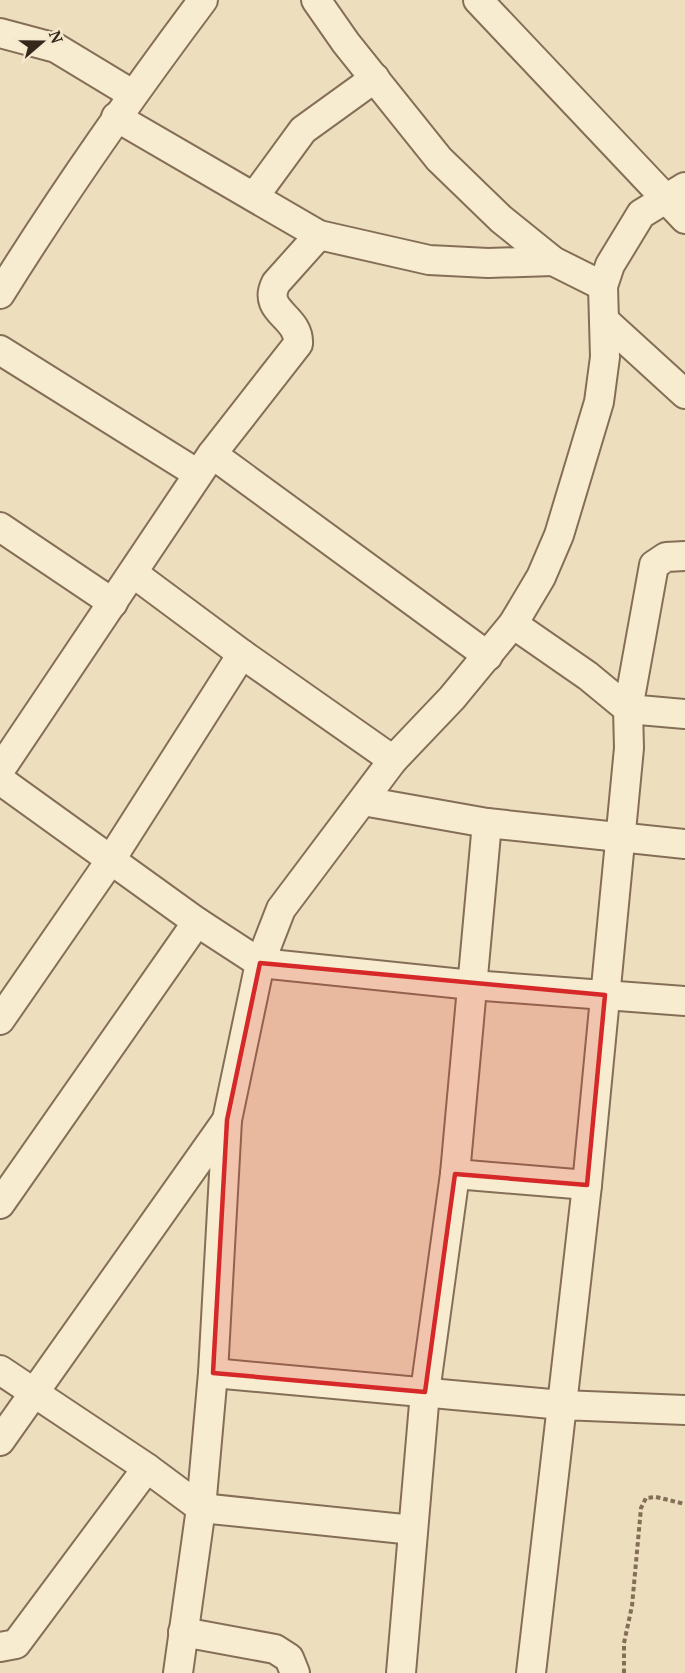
<svg xmlns="http://www.w3.org/2000/svg" width="685" height="1673" viewBox="0 0 685 1673" font-family="'PT Serif',serif">
<style>
.lines{fill:none;stroke-linecap:round;stroke-linejoin:round}
.minor-casing{stroke:#856e57;stroke-width:32}
.path{stroke:#856e57;stroke-width:4;stroke-dasharray:4.5 3;stroke-linecap:butt}
.minor{stroke:#f8ecd0;stroke-width:28}
.marked{fill:#d62828;fill-opacity:0.2;stroke:#d62828;stroke-width:4.5;stroke-linejoin:round}
</style>
<rect width="100%" height="100%" fill="#eddebd"/>
<g class="lines">
<g class="minor-casing">
<g id="minor">
<polyline points="316,0 346,43 439,159 501,219 553,261 603,286"/>
<polyline points="478,0 685,219"/>
<polyline points="0,33 56,48 132,94"/>
<polyline points="116,117 319,235 429,260 488,263 553,261"/>
<polyline points="254,197 303,130 375,78"/>
<path d="M0 294C63 193 131 96 203 0"/>
<polyline points="604,320 685,394"/>
<polyline points="0,350 198,474"/>
<polyline points="212,454 488,656"/>
<polyline points="0,527 113,603"/>
<polyline points="685,556 666,557 654,565 628,709 685,714"/>
<polyline points="133,573 242,654"/>
<path d="M0 770 212 454 298 344C300 316 261 312 276 283L319 235"/>
<polyline points="0,780 197,922 0,1204"/>
<polyline points="363,801 487,823"/>
<polyline points="197,922 260,963 472,985 685,1001"/>
<polyline points="0,1020 110,861 242,654 393,760"/>
<polyline points="455,1174 587,1185"/>
<polyline points="0,1370 147,1468 201,1508 413,1530"/>
<polyline points="213,1373 562,1405 587,1185 629,748 628,709 588,676 513,624"/>
<polyline points="0,1441 227,1120"/>
<polyline points="183,1632 275,1649 289,1658 295,1673"/>
<polyline points="0,1647 16,1644 147,1468"/>
<polyline points="178,1673 201,1508 213,1373 227,1120 260,963 281,909 393,760 452,698 513,624 541,577 559,535 599,402 605,357 603,286 610,265 641,214 685,187"/>
<polyline points="401,1673 425,1392 455,1174 487,823 685,844"/>
<polyline points="531,1673 562,1405 685,1410"/>
</g>
</g>
<polyline class="path" points="624,1673 624,1643 632,1606 641,1508 646,1498 656,1497 685,1504"/>
<use href="#minor" class="minor"/>
</g>
<path class="marked" d="M260 963 605 995 587 1185 455 1174 425 1392 213 1373 227 1120Z"/>
<g transform="translate(42 42) rotate(70)" stroke="#f5e8cd" stroke-width="4.5" paint-order="stroke">
<path d="M0-4.5L10 22L0 15L-10 22Z" fill="#34271b"/>
<text y="-9" font-size="16" font-weight="bold" text-anchor="middle" fill="#34271b">N</text>
</g>
</svg>
